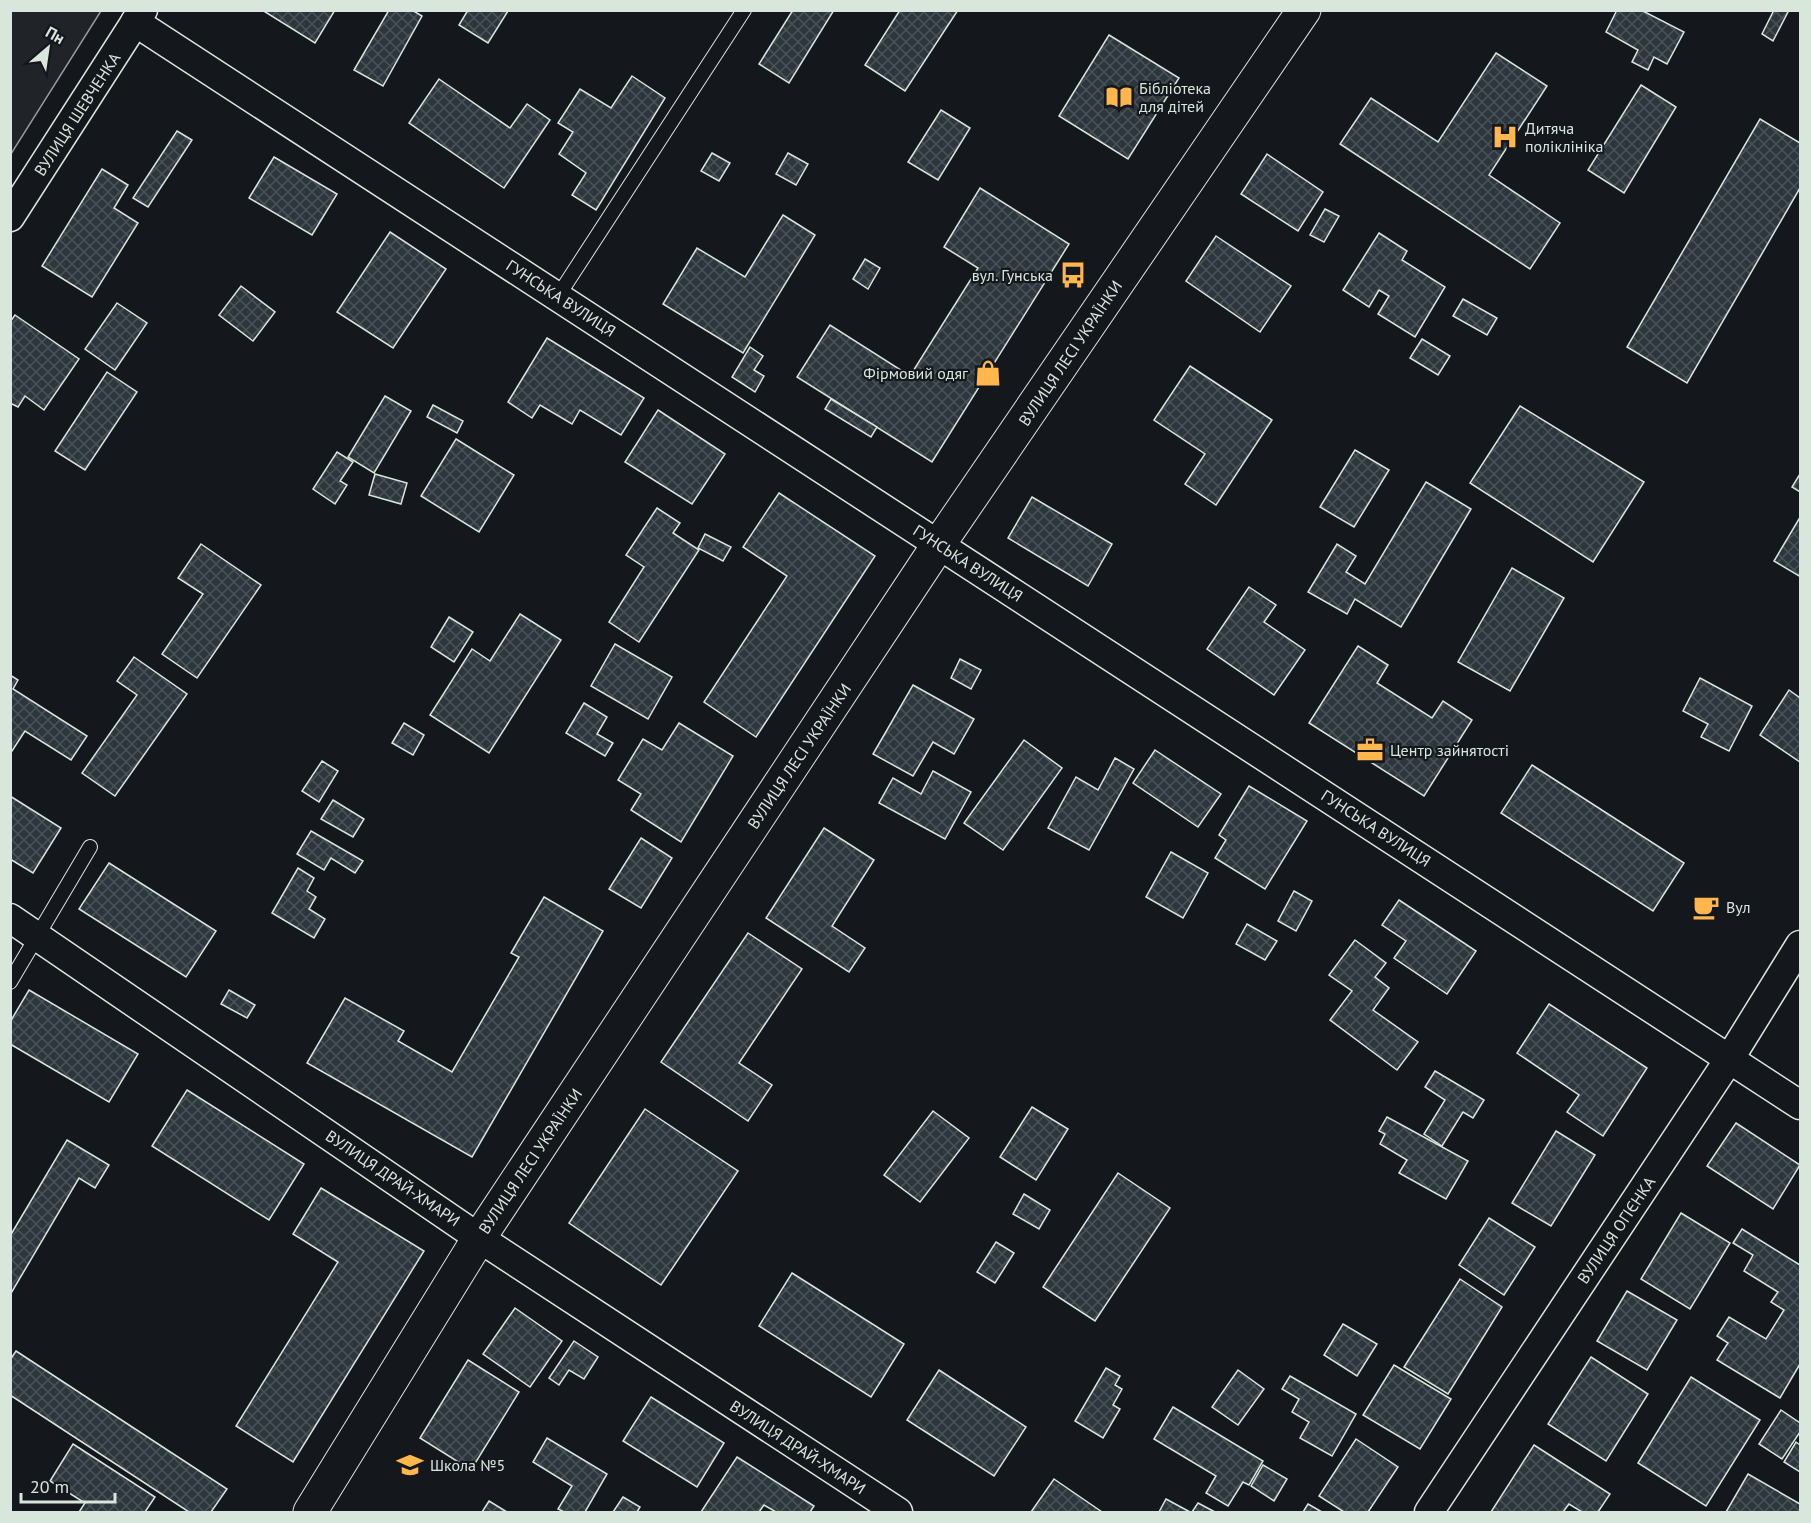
<svg xmlns="http://www.w3.org/2000/svg" width="1811" height="1523" viewBox="0 0 1811 1523" font-family="'PT Sans',sans-serif">
<style>
.green{fill:#202428;stroke:#939e99;stroke-width:1.5}
.building{fill:url(#building-cross-hatch);stroke:#d8e6dc;stroke-width:1.5}
.lines{fill:none;stroke-linecap:round;stroke-linejoin:round}
.lane-casing{stroke:#d8e6dc;stroke-width:16}
.street-casing{stroke:#d8e6dc;stroke-width:31}
.secondary-casing{stroke:#d8e6dc;stroke-width:35}
.lane{stroke:#14181c;stroke-width:14}
.street{stroke:#14181c;stroke-width:28}
.secondary{stroke:#14181c;stroke-width:33}
.labels{text-anchor:middle;stroke-width:4.5;stroke-linejoin:round;paint-order:stroke}
.poi-label{font-size:16px;fill:#d8e6dc;stroke:#14181c;text-anchor:start}
.street-label{font-size:16px;fill:#d8e6dc;stroke:#14181c}
</style>
<defs>
<pattern id="building-cross-hatch" width="8" height="8" patternUnits="userSpaceOnUse" patternTransform="scale(1.5)"><rect width="8" height="8" fill="#2c363c"/><path d="M0 0l8 8M0 8l8-8" fill="none" stroke="#4a5358"/></pattern>
</defs>
<rect width="100%" height="100%" fill="#14181c"/>
<polygon class="green" points="11,10 101,11 11,154 10,11"/>
<g class="building">
<polygon points="262,10 335,10 315,43"/>
<polygon points="389,10 412,10 422,16 383,86 354,70"/>
<polygon points="468,10 508,10 508,11 488,43 459,25"/>
<polygon points="793,10 834,10 789,83 759,64"/>
<polygon points="900,10 958,10 905,91 865,65"/>
<polygon points="1617,10 1641,10 1684,32 1667,64 1654,57 1648,70 1632,62 1638,50 1606,32"/>
<polygon points="1774,10 1789,10 1773,41 1762,34"/>
<polygon points="1109,35 1179,78 1128,159 1059,116"/>
<polygon points="1496,53 1547,86 1489,175 1560,223 1530,269 1340,144 1371,98 1438,142"/>
<polygon points="632,76 665,98 596,210 572,195 586,173 559,154 573,132 558,123 580,89 611,108"/>
<polygon points="439,79 510,128 527,104 550,120 504,188 409,123"/>
<polygon points="1641,85 1676,107 1624,193 1588,170"/>
<polygon points="941,110 970,128 938,180 908,162"/>
<polygon points="1760,119 1800,143 1800,188 1687,383 1627,347"/>
<polygon points="177,131 192,140 148,207 133,198"/>
<polygon points="712,153 730,163 719,181 701,171"/>
<polygon points="788,153 808,164 796,185 776,174"/>
<polygon points="1267,154 1323,192 1298,231 1241,194"/>
<polygon points="274,157 337,194 312,235 249,198"/>
<polygon points="102,169 128,185 114,208 138,223 92,297 42,266"/>
<polygon points="980,188 1069,244 932,462 797,377 830,325 910,376 978,268 944,247"/>
<polygon points="1325,209 1339,216 1324,242 1310,235"/>
<polygon points="783,215 815,235 743,353 663,304 697,248 745,277"/>
<polygon points="390,232 446,269 393,348 337,312"/>
<polygon points="1379,233 1407,251 1402,260 1445,287 1415,337 1378,314 1389,296 1379,290 1369,307 1343,290"/>
<polygon points="1216,236 1291,286 1260,332 1186,281"/>
<polygon points="865,259 880,268 868,289 853,279"/>
<polygon points="241,286 275,312 253,341 219,315"/>
<polygon points="1463,299 1497,318 1487,335 1453,316"/>
<polygon points="117,303 147,323 115,370 85,349"/>
<polygon points="15,315 79,359 44,410 25,396 18,407 10,403 10,322"/>
<polygon points="547,338 644,398 621,435 580,410 572,424 540,405 532,418 508,402"/>
<polygon points="1422,339 1450,356 1438,375 1410,358"/>
<polygon points="750,347 763,356 754,370 764,376 755,392 732,377"/>
<polygon points="1190,366 1272,420 1216,505 1185,484 1205,454 1154,420"/>
<polygon points="107,372 137,392 85,470 55,451"/>
<polygon points="385,396 411,411 374,473 348,457"/>
<polygon points="831,399 877,427 871,437 825,409"/>
<polygon points="433,405 463,421 457,433 427,417"/>
<polygon points="1520,406 1644,482 1593,562 1470,483"/>
<polygon points="658,410 725,454 692,504 625,462"/>
<polygon points="456,439 514,475 479,532 421,496"/>
<polygon points="1355,450 1389,470 1354,527 1320,507"/>
<polygon points="337,452 353,462 340,481 347,485 335,504 313,489"/>
<polygon points="375,474 407,483 401,504 369,495"/>
<polygon points="1800,474 1800,492 1792,487"/>
<polygon points="1426,482 1471,509 1401,627 1355,599 1347,614 1308,592 1337,544 1356,556 1346,572 1365,584"/>
<polygon points="779,493 875,556 756,737 704,702 787,576 743,547"/>
<polygon points="1032,497 1112,544 1088,586 1008,538"/>
<polygon points="657,508 680,523 673,533 699,550 639,642 609,622 644,567 626,555"/>
<polygon points="1799,519 1800,520 1800,573 1799,576 1774,561"/>
<polygon points="705,534 731,547 723,561 698,548"/>
<polygon points="201,544 261,585 197,678 162,654 203,594 178,578"/>
<polygon points="1512,568 1564,598 1510,691 1458,662"/>
<polygon points="1249,587 1276,605 1264,622 1305,650 1274,695 1207,649"/>
<polygon points="520,614 561,640 489,753 430,715 472,649 490,661"/>
<polygon points="449,617 473,632 454,662 431,647"/>
<polygon points="615,644 672,677 648,719 591,686"/>
<polygon points="1358,646 1388,665 1377,683 1432,718 1443,701 1472,720 1424,796 1309,723"/>
<polygon points="134,657 187,694 115,796 82,773 137,695 117,681"/>
<polygon points="960,659 981,670 971,689 951,678"/>
<polygon points="10,675 18,680 13,689 87,736 71,760 25,731 10,754"/>
<polygon points="1700,678 1752,706 1729,751 1701,737 1708,724 1683,711"/>
<polygon points="913,685 974,719 954,754 933,742 913,776 873,754"/>
<polygon points="1789,690 1800,698 1800,762 1760,735"/>
<polygon points="584,703 607,717 597,734 613,743 605,756 566,733"/>
<polygon points="404,723 424,735 413,755 392,743"/>
<polygon points="679,723 733,756 681,842 631,810 641,794 618,780 643,739 662,750"/>
<polygon points="1024,740 1062,768 1003,850 964,823"/>
<polygon points="1155,750 1221,794 1198,827 1133,783"/>
<polygon points="1115,758 1134,769 1089,850 1048,828 1076,777 1098,790"/>
<polygon points="322,761 338,771 319,802 302,791"/>
<polygon points="1532,765 1684,863 1653,911 1501,813"/>
<polygon points="933,771 971,792 945,839 879,803 893,778 921,794"/>
<polygon points="1249,786 1307,821 1265,889 1215,858 1226,840 1219,835"/>
<polygon points="10,796 61,828 33,873 10,859"/>
<polygon points="333,800 364,819 353,837 321,819"/>
<polygon points="824,828 874,860 832,926 865,948 849,972 766,918"/>
<polygon points="311,831 363,861 355,873 331,858 324,870 297,854"/>
<polygon points="641,838 672,858 641,908 609,889"/>
<polygon points="1171,852 1208,873 1183,918 1146,897"/>
<polygon points="109,863 216,931 186,977 79,909"/>
<polygon points="298,868 314,878 307,891 316,897 309,909 325,919 314,938 272,913"/>
<polygon points="1294,891 1312,901 1296,931 1278,921"/>
<polygon points="544,897 603,931 472,1157 307,1063 345,998 404,1031 398,1041 452,1072 519,957 511,953"/>
<polygon points="1399,900 1476,951 1447,994 1394,958 1406,941 1382,925"/>
<polygon points="1247,924 1277,941 1265,960 1236,944"/>
<polygon points="748,933 802,969 739,1063 772,1085 748,1121 661,1062"/>
<polygon points="1355,940 1386,963 1375,977 1389,988 1373,1010 1418,1042 1397,1070 1330,1020 1352,991 1329,975"/>
<polygon points="29,990 138,1054 109,1102 10,1044 10,1022"/>
<polygon points="229,990 255,1005 247,1018 221,1004"/>
<polygon points="1549,1004 1647,1068 1603,1136 1567,1112 1579,1095 1517,1053"/>
<polygon points="1435,1071 1484,1100 1473,1118 1463,1112 1442,1146 1424,1134 1445,1100 1425,1087"/>
<polygon points="187,1090 304,1164 269,1220 152,1146"/>
<polygon points="1032,1107 1068,1129 1036,1180 1000,1157"/>
<polygon points="645,1109 738,1171 661,1285 569,1223"/>
<polygon points="933,1111 969,1138 920,1202 884,1175"/>
<polygon points="1387,1117 1468,1161 1446,1199 1399,1173 1407,1160 1380,1144 1385,1134 1379,1131"/>
<polygon points="1736,1123 1800,1165 1773,1209 1707,1166"/>
<polygon points="1556,1131 1595,1155 1551,1226 1512,1203"/>
<polygon points="67,1140 109,1165 95,1188 79,1178 10,1295 10,1236"/>
<polygon points="1118,1173 1170,1208 1095,1321 1043,1287"/>
<polygon points="321,1188 424,1251 293,1462 236,1426 338,1262 293,1234"/>
<polygon points="1024,1194 1050,1210 1039,1229 1013,1214"/>
<polygon points="1681,1213 1730,1243 1690,1309 1641,1279"/>
<polygon points="1489,1218 1535,1247 1504,1295 1459,1265"/>
<polygon points="1742,1229 1800,1265 1800,1364 1780,1398 1717,1360 1728,1343 1717,1336 1729,1317 1766,1339 1784,1310 1771,1302 1778,1292 1744,1271 1753,1255 1733,1243"/>
<polygon points="996,1242 1014,1253 995,1283 977,1272"/>
<polygon points="792,1273 904,1344 871,1397 759,1326"/>
<polygon points="1460,1279 1502,1307 1448,1394 1404,1367"/>
<polygon points="1627,1291 1677,1320 1647,1370 1597,1341"/>
<polygon points="515,1308 562,1341 530,1387 483,1354"/>
<polygon points="1343,1324 1377,1344 1357,1376 1324,1355"/>
<polygon points="574,1341 598,1357 584,1379 569,1370 559,1385 549,1378"/>
<polygon points="16,1351 227,1489 211,1512 189,1512 10,1395 10,1360"/>
<polygon points="1591,1357 1648,1394 1606,1461 1548,1424"/>
<polygon points="468,1360 519,1392 471,1470 420,1438"/>
<polygon points="1394,1365 1451,1399 1420,1449 1363,1415"/>
<polygon points="1106,1368 1120,1376 1115,1385 1122,1389 1113,1405 1120,1409 1103,1438 1075,1421"/>
<polygon points="939,1370 1026,1427 994,1476 907,1420"/>
<polygon points="1238,1370 1264,1389 1238,1425 1212,1407"/>
<polygon points="1290,1376 1356,1414 1332,1456 1300,1438 1309,1422 1292,1412 1299,1399 1282,1389"/>
<polygon points="1691,1377 1760,1420 1706,1506 1638,1463"/>
<polygon points="651,1397 724,1443 697,1487 623,1441"/>
<polygon points="1173,1407 1263,1461 1249,1485 1243,1482 1228,1506 1206,1493 1216,1476 1154,1439"/>
<polygon points="1781,1410 1800,1423 1800,1432 1782,1459 1759,1444"/>
<polygon points="547,1438 607,1474 585,1512 564,1512 558,1509 572,1486 533,1462"/>
<polygon points="1356,1439 1398,1467 1368,1512 1344,1512 1319,1496"/>
<polygon points="1796,1442 1800,1445 1800,1472 1784,1462"/>
<polygon points="73,1444 155,1497 145,1512 79,1512 85,1503 50,1481"/>
<polygon points="1534,1445 1610,1494 1598,1512 1582,1512 1569,1504 1563,1512 1491,1512"/>
<polygon points="737,1457 814,1506 810,1512 776,1512 764,1505 759,1512 701,1512"/>
<polygon points="1263,1465 1287,1479 1274,1501 1251,1486"/>
<polygon points="1748,1474 1800,1504 1800,1512 1726,1512"/>
<polygon points="1054,1479 1102,1512 1031,1512"/>
<polygon points="623,1497 640,1507 637,1512 613,1512"/>
<polygon points="1166,1499 1190,1512 1159,1512"/>
<polygon points="489,1501 507,1512 482,1512"/>
<polygon points="1198,1503 1215,1512 1192,1512"/>
<polygon points="1308,1504 1322,1512 1303,1512"/>
</g>
<g class="lines">
<g class="lane-casing">
<g id="lane">
<polyline points="558,296 744,10"/>
<polyline points="10,982 90,847"/>
</g>
</g>
<g class="street-casing">
<g id="street">
<polyline points="135,22 1800,1105"/>
<polyline points="10,217 143,10"/>
<polyline points="10,918 479,1238 898,1512"/>
<polyline points="1429,1512 1730,1058 1800,945"/>
</g>
</g>
<g class="secondary-casing">
<polyline id="secondary" points="310,1512 479,1238 939,544 1304,10"/>
</g>
<use href="#lane" class="lane"/>
<use href="#street" class="street"/>
<use href="#secondary" class="secondary"/>
</g>
<defs>
<g id="library-bare" transform="scale(2.07)"><path d="M-6-4Q-3-5.5-.7-3.5V5Q-3 3-6 4ZM6-4Q3-5.5 .7-3.5V5Q3 3 6 4Z" fill="#ffb74d" stroke="#14181c" stroke-width="2.5" paint-order="stroke"/></g>
<g id="hospital-bare" transform="scale(2.07)"><path d="M-5-5h3v3.5h4V-5h3V5h-3V1.5h-4V5h-3Z" fill="#ffb74d" stroke="#14181c" stroke-width="2.5" paint-order="stroke"/></g>
<g id="bus-bare" transform="scale(2.07)"><path d="M-5-6H5V4H4V6H2V4H-2V6H-4V4H-5ZM-3.5-4V0h7V-4ZM-3.5 1.2v1.5H-2V1.2ZM2 1.2v1.5H3.5V1.2Z" fill="#ffb74d" stroke="#14181c" stroke-width="2.5" paint-order="stroke"/></g>
<g id="shop-bare" transform="scale(2.07)"><path d="M-5-2.5h2.3a2.7 3.5 0 0 1 5.4 0H5L5.5 6h-11ZM-1.5-2.5h3a1.5 2.3 0 0 0-3 0Z" fill="#ffb74d" stroke="#14181c" stroke-width="2.5" paint-order="stroke"/></g>
<g id="office-bare" transform="scale(2.07)"><path d="M-6-3h4V-5.5h4V-3h4V5H-6ZM-1-4.5V-3h2v-1.5ZM-6 0V1H6V0Z" fill="#ffb74d" stroke="#14181c" stroke-width="2.5" paint-order="stroke"/></g>
<g id="cafe-bare" transform="scale(2.07)"><path d="M-5.5-4.5H6V0H3Q3 3.5 0 3.5H-2.5Q-5.5 3.5-5.5 0ZM3-3.2v2h1.7v-2ZM-6 4.5H4V6H-6Z" fill="#ffb74d" stroke="#14181c" stroke-width="2.5" paint-order="stroke"/></g>
<g id="school-bare" transform="scale(2.07)"><path d="M0-5L7-2L0 1L-7-2ZM-4 1L0 2.5L4 1V4Q0 6-4 4Z" fill="#ffb74d" stroke="#14181c" stroke-width="2.5" paint-order="stroke"/></g>
</defs>
<g fill-rule="evenodd">
<use href="#library-bare" x="1119" y="97"/>
<use href="#hospital-bare" x="1505" y="137"/>
<use href="#bus-bare" x="1073" y="275"/>
<use href="#shop-bare" x="988" y="373"/>
<use href="#office-bare" x="1370" y="750"/>
<use href="#cafe-bare" x="1706" y="907"/>
<use href="#school-bare" x="410" y="1465"/>
</g>
<g class="labels">
<g class="poi-label">
<text x="1139" y="94">Бібліотека<tspan x="1139" dy="18">для дітей</tspan></text>
<text x="1525" y="134">Дитяча<tspan x="1525" dy="18">поліклініка</tspan></text>
<text x="1053" y="281" text-anchor="end">вул. Гунська</text>
<text x="968" y="379" text-anchor="end">Фірмовий одяг</text>
<text x="1390" y="756">Центр зайнятості</text>
<text x="1726" y="913">Вул</text>
<text x="430" y="1471">Школа №5</text>
</g>
<g class="street-label">
<text transform="translate(77 114) rotate(-57)" y="6">ВУЛИЦЯ ШЕВЧЕНКА</text>
<text transform="translate(561 298) rotate(33)" y="6">ГУНСЬКА ВУЛИЦЯ</text>
<text transform="translate(1070 353) rotate(-56)" y="6">ВУЛИЦЯ ЛЕСІ УКРАЇНКИ</text>
<text transform="translate(968 563) rotate(33)" y="6">ГУНСЬКА ВУЛИЦЯ</text>
<text transform="translate(799 756) rotate(-56)" y="6">ВУЛИЦЯ ЛЕСІ УКРАЇНКИ</text>
<text transform="translate(1376 828) rotate(33)" y="6">ГУНСЬКА ВУЛИЦЯ</text>
<text transform="translate(530 1161) rotate(-56)" y="6">ВУЛИЦЯ ЛЕСІ УКРАЇНКИ</text>
<text transform="translate(393 1178) rotate(34)" y="6">ВУЛИЦЯ ДРАЙ-ХМАРИ</text>
<text transform="translate(1616 1230) rotate(-56)" y="6">ВУЛИЦЯ ОГІЄНКА</text>
<text transform="translate(798 1447) rotate(33)" y="6">ВУЛИЦЯ ДРАЙ-ХМАРИ</text>
</g>
</g>
<rect width="1811" height="1523" fill="none" stroke="#d8e6dc" stroke-width="24"/>
<g transform="translate(48 48) rotate(29)" stroke="#14181c" stroke-width="4.5" paint-order="stroke">
<path d="M0-4.5L10 22L0 15L-10 22Z" fill="#d8e6dc"/>
<text y="-9" font-size="16" font-weight="bold" text-anchor="middle" fill="#d8e6dc">Пн</text>
</g>
<path d="M21 1493v9h94v-9" fill="none" stroke="#d8e6dc" stroke-width="3"/>
<text x="30" y="1493" font-size="18" fill="#d8e6dc" stroke="#14181c" stroke-width="4.5" paint-order="stroke">20 m</text>
</svg>
